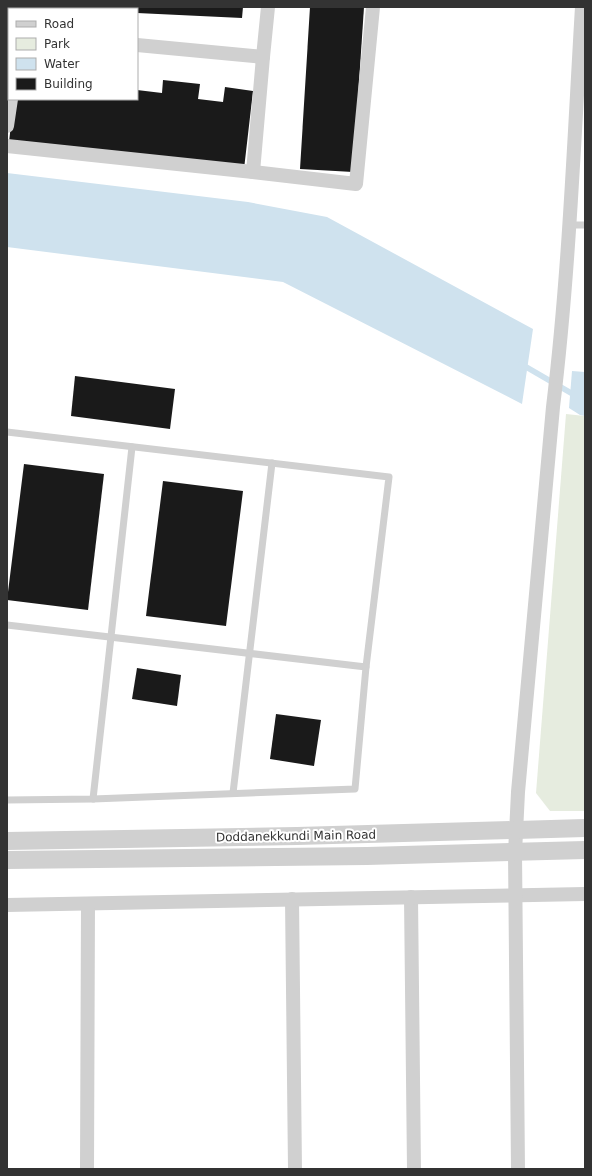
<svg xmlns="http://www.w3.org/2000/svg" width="592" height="1176" viewBox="0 0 592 1176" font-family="'DejaVu Sans',sans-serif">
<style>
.green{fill:#e6ecdf}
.water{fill:#cfe2ee}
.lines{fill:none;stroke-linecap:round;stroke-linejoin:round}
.stream{stroke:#cfe2ee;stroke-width:5.5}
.building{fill:#1a1a1a}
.service{stroke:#d0d0d0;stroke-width:7}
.minor{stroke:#d0d0d0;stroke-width:14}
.tertiary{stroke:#d0d0d0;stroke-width:18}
.labels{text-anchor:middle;stroke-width:4;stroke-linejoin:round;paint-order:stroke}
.street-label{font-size:12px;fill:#333;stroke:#fff}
</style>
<rect width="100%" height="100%" fill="#fff"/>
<polygon class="green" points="566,414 585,416 585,811 550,811 536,793"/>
<g class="water">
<polygon points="7,173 248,202 327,217 533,329 522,404 283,282 7,247"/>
<polygon points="572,371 585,372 585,416 580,415 569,408"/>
</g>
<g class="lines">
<polyline class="stream" points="521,364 571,393 585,397"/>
</g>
<g class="building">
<polygon points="44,7 243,7 242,18 137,13 137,9 44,9"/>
<polygon points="310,7 364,7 353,172 300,169"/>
<polygon points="163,80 200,84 198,99 223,102 225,87 253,91 244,169 9,142 14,99 137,99 137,90 162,93"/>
<polygon points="75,376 175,389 170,429 71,416"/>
<polygon points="24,464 104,474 88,610 7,600"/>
<polygon points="163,481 243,491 226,626 146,616"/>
<polygon points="137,668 181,675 177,706 132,699"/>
<polygon points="276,714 321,720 314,766 270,759"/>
</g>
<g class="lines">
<g class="service">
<polyline points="569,225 585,225"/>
<polyline points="7,432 389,477 366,667 7,625"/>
<polyline points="233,793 272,463"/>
<polyline points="93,799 132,447"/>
<polyline points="7,800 93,799 355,789 366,667"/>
</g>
<g class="minor">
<polyline points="22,9 22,7"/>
<polyline points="7,32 9,33"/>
<polyline points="137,45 263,57"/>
<polyline points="7,126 11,99"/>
<polyline points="7,146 253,172 356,184 373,7"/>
<polyline points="253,172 263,57 268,7"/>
<polyline points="411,897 414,1169"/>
<polyline points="292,899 295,1169"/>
<polyline points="7,905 585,894"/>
<polyline points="87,1169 88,904"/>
<path d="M518 1169 515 853 518 792 553 407C569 275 574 140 582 7"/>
</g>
<g class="tertiary">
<polyline points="7,841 297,836 585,828"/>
<polyline points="7,860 367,856 585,850"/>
</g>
</g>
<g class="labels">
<g class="street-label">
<text transform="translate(296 836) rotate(-1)" y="4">Doddanekkundi Main Road</text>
</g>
</g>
<rect width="592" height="1176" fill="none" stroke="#333333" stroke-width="16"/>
<rect x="8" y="8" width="130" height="92" fill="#ffffff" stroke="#adadad"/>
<rect x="16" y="21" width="20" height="6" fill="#d0d0d0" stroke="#adadad"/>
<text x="44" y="28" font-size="12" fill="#333333">Road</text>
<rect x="16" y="38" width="20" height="12" fill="#e6ecdf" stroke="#adadad"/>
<text x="44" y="48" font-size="12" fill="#333333">Park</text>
<rect x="16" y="58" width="20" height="12" fill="#cfe2ee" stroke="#adadad"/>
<text x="44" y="68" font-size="12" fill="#333333">Water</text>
<rect x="16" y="78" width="20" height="12" fill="#1a1a1a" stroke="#adadad"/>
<text x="44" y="88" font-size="12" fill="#333333">Building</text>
</svg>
